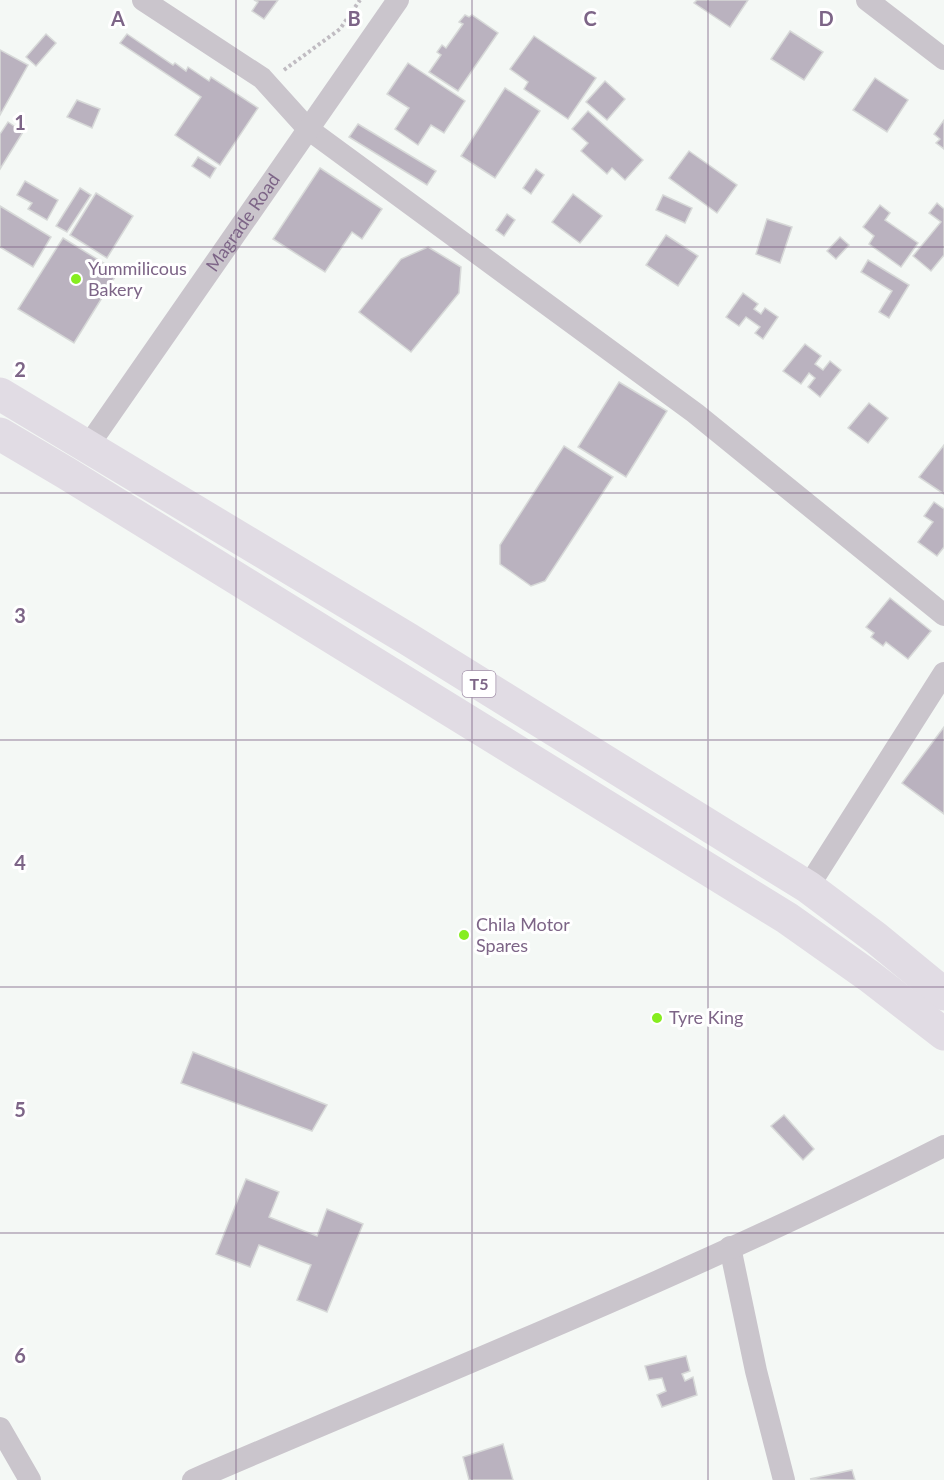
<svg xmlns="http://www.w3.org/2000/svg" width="944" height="1480" viewBox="0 0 944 1480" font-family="Lato,sans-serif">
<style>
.building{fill:#bab2bf;stroke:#d7d9d8;stroke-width:1.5}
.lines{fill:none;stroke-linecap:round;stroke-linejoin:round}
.path{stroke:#c0bcc2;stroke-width:4;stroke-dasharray:3 3;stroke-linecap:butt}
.minor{stroke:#cac5cc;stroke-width:22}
.trunk{stroke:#e1dce4;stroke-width:33}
.grid{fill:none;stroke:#7d6587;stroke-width:1.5;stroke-opacity:0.55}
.poi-dot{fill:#86ed1f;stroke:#fff;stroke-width:2}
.labels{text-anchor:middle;stroke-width:6;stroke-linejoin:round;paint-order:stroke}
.shield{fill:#fff;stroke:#a493ab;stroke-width:1.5}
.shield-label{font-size:16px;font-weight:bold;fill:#7d6587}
.street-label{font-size:18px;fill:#7d6587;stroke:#fff}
.poi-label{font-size:18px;fill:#7d6587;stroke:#fff;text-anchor:start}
.grid-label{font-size:20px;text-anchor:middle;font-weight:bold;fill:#7d6587;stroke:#fff;stroke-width:6;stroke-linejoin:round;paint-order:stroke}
</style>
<rect width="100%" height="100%" fill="#f4f8f5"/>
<g class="building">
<polygon points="254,0 278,0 264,19 252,11 258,2"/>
<polygon points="697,0 748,0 730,27 694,3"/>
<polygon points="465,15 469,17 472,15 498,33 458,91 429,72 441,55 437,52 442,45 446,48 463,24 459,22"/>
<polygon points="790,31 823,52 804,80 771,59"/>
<polygon points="46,34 56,43 36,66 26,57"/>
<polygon points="127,34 173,65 175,63 186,71 188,67 209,81 211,77 258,108 220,165 175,135 201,97 120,43"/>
<polygon points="534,36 596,78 568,119 524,89 528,82 510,69"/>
<polygon points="0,50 28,65 0,115"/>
<polygon points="408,63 465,101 444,133 431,125 418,145 395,129 409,108 387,94"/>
<polygon points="875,78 908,100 887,132 853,110"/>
<polygon points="605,81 625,99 607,120 586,102"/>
<polygon points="505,88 540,111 495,178 461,156"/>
<polygon points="77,100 100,109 92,128 67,117"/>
<polygon points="588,111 643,160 625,180 612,168 607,174 581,151 588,143 572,129"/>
<polygon points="944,120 944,149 936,143 940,139 934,134"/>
<polygon points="8,122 23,132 0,169 0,134"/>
<polygon points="358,124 436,171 427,185 349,137"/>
<polygon points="689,151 737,185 717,213 669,178"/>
<polygon points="198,157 216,168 210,178 192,166"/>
<polygon points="320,168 382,209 362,239 352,232 325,272 273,239"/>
<polygon points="536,169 544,175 531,194 523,188"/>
<polygon points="25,181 58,200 47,220 28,209 32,203 17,195"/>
<polygon points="80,188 91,195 67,232 56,226"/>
<polygon points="96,193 133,216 107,258 70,235"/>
<polygon points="573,194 602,216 580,243 552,222"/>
<polygon points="663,195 692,208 685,223 656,210"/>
<polygon points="937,203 944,209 944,255 931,271 913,256 941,222 929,213"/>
<polygon points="880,205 890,213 885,220 918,243 901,267 869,244 874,236 863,227"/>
<polygon points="0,206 51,237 33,267 0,247"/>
<polygon points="507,214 515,220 504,236 496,230"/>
<polygon points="767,219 792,227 780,263 756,254"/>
<polygon points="666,235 698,256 678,286 646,265"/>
<polygon points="840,237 849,245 836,259 827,251"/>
<polygon points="63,238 118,272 74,343 18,309"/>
<polygon points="428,247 461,267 459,293 411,352 359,312 401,259"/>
<polygon points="868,260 909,285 889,318 879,312 892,291 861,272"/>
<polygon points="743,293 758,304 754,309 761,314 765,308 778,317 763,339 755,333 760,327 746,317 739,326 726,317"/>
<polygon points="805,344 821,356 815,364 823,370 830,361 841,370 820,397 808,387 815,378 809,373 801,384 783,371"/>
<polygon points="619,382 667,411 626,477 578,447"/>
<polygon points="869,403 888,418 868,443 848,428"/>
<polygon points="944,445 944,494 919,477"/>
<polygon points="564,446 613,477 545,581 531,586 500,564 500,545"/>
<polygon points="934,502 944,509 944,547 937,556 918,542 933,522 924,516"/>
<polygon points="890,598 931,631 908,659 886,642 883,646 871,637 874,633 866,627"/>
<polygon points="944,727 944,814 902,783"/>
<polygon points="193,1052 327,1105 312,1131 181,1083"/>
<polygon points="784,1115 814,1149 803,1160 771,1126"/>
<polygon points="246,1179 279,1192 269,1217 317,1236 327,1209 363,1224 327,1312 297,1300 311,1265 259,1245 250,1267 216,1254"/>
<polygon points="686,1356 690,1371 682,1374 685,1381 693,1377 697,1395 662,1407 657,1395 666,1391 662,1378 649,1380 645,1366"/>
<polygon points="503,1444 513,1480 469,1480 463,1457"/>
<polygon points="852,1470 855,1480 810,1479"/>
</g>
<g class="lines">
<polyline class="path" points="284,70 340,29 360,0"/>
<g class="minor">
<polyline points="143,0 262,78 308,129 695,413 944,615"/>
<polyline points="867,0 944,59"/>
<path id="s1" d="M88 446 398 0"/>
<polyline points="808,887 944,673"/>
<polyline points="730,1247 756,1371 784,1480"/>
<polyline points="0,1428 30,1480"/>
<path d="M193 1480C444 1372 700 1270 944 1146"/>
</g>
<g class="trunk">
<polyline points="0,394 408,639 808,887 876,938 944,994"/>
<polyline points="0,434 66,473 787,918 869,976 944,1034"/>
</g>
</g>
<path class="grid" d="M236 0V1480M472 0V1480M708 0V1480M0 247H944M0 493H944M0 740H944M0 987H944M0 1233H944"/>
<g class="poi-dot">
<circle cx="76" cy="279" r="6"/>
<circle cx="464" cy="935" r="6"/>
<circle cx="657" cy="1018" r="6"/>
</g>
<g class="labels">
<rect class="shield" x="462.5" y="671" width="33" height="26" rx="4.5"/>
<g class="shield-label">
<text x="479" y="690">T5</text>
</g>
<g class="street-label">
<text dy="6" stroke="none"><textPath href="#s1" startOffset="272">Magrade Road</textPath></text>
</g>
<g class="poi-label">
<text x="88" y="275">Yummilicous<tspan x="88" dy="21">Bakery</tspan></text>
<text x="476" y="931">Chila Motor<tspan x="476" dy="21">Spares</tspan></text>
<text x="669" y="1024">Tyre King</text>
</g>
</g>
<g class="grid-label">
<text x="118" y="26">A</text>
<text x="354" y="26">B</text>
<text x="590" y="26">C</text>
<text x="826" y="26">D</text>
<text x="20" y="130">1</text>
<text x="20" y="377">2</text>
<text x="20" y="623">3</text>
<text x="20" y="870">4</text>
<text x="20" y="1117">5</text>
<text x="20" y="1363">6</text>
</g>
</svg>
